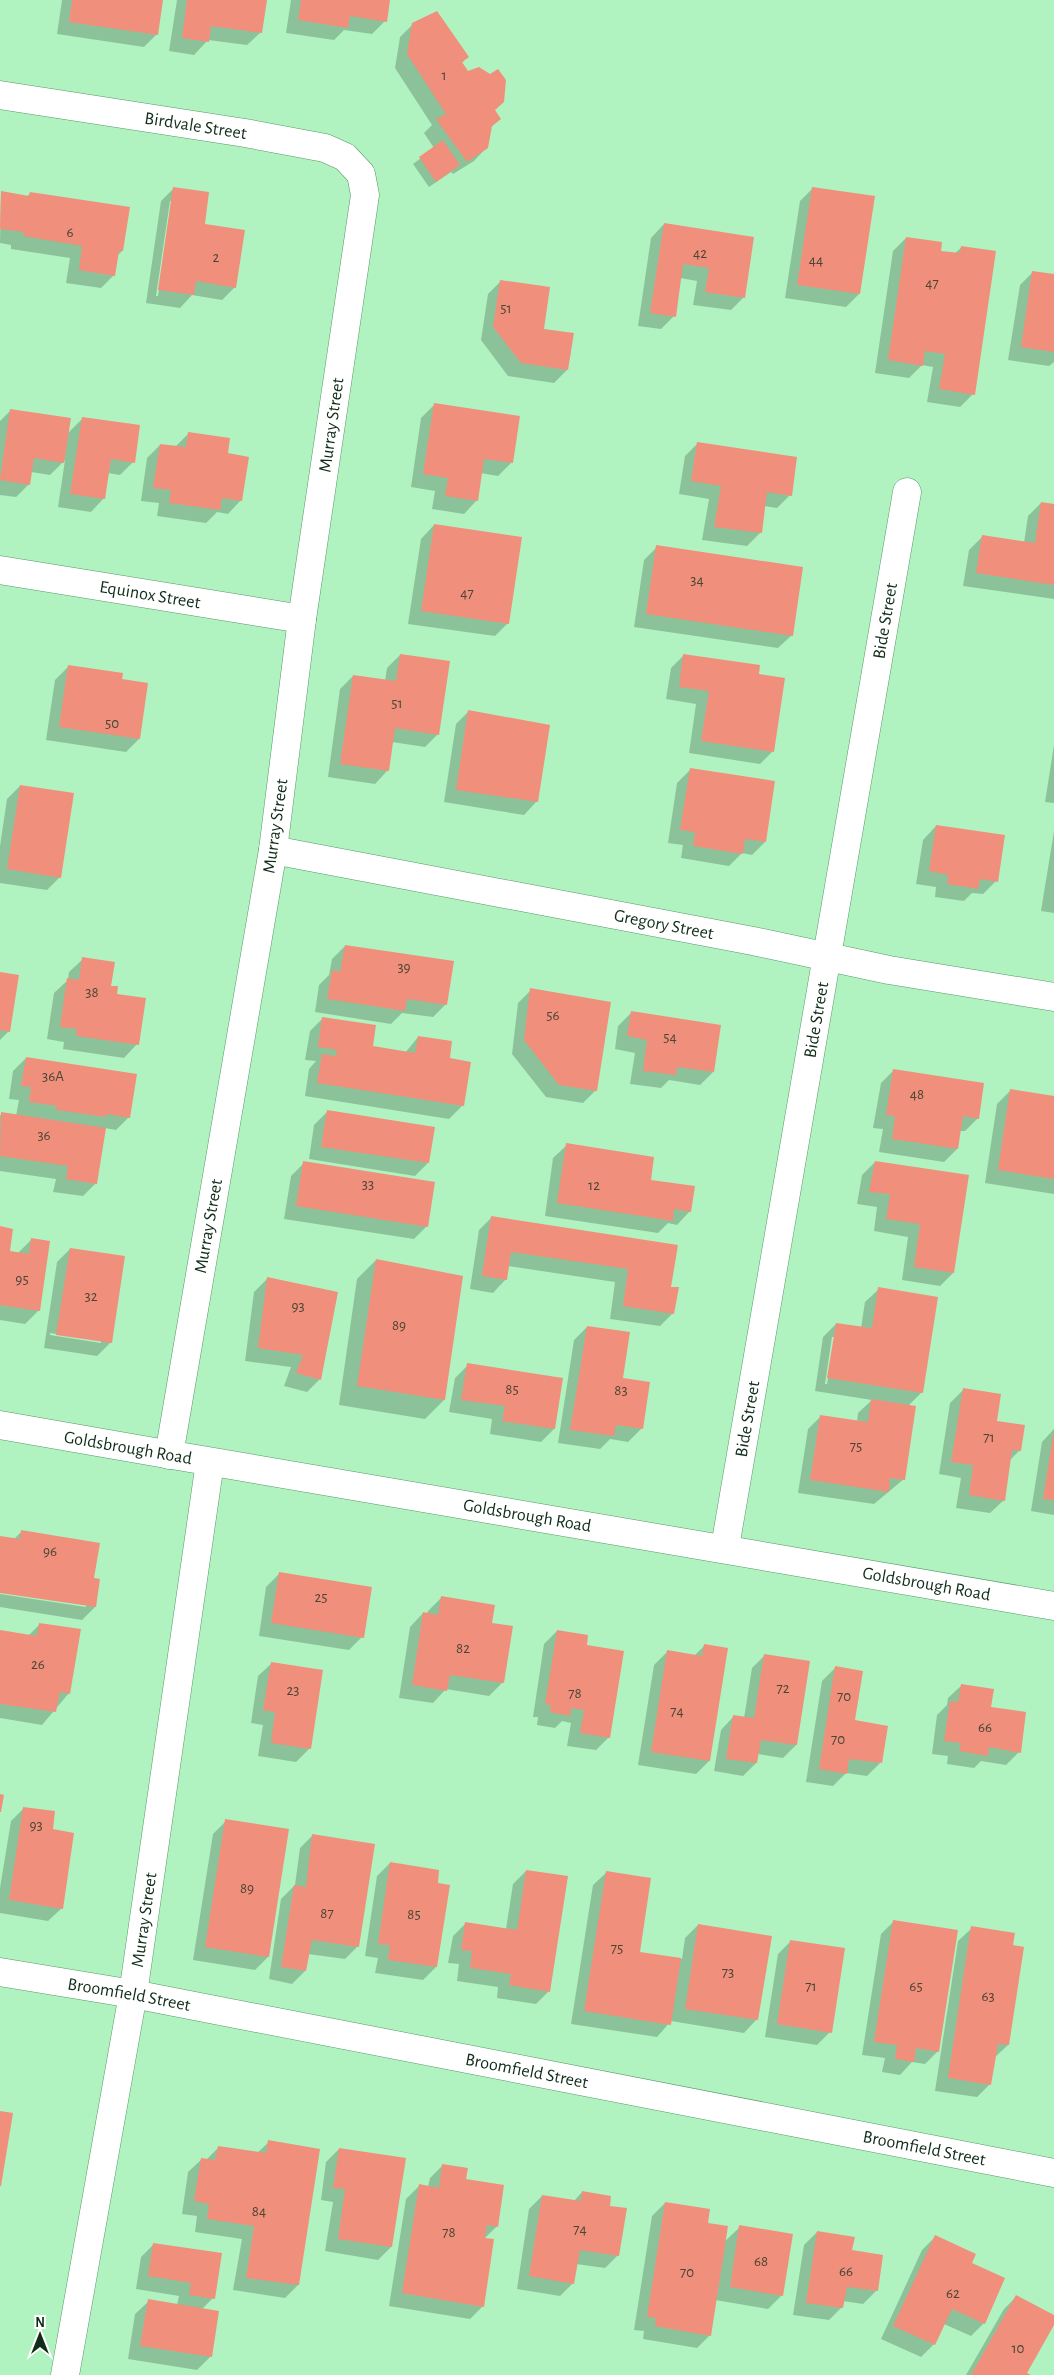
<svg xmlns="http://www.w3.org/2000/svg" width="1054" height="2375" viewBox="0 0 1054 2375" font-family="'Alegreya Sans',sans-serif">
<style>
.shadow{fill:#0003;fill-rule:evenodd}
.building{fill:#f18f7d}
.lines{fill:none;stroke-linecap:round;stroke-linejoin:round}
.street-casing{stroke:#579869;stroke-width:29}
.street{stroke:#fff;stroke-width:28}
.labels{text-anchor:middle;stroke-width:4;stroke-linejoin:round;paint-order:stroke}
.number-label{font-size:15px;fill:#494633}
.street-label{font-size:18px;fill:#112d1a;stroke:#fff}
</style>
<rect width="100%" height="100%" fill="#b0f3c0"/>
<g class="shadow">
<polygon points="62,0 162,0 157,34 144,47 57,34"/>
<polygon points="177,0 265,0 261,32 247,45 208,40 194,55 169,51"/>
<polygon points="291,0 388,0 385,21 372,34 344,30 334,40 286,33"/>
<polygon points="413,24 467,57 462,63 500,119 490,128 487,147 474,161 453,174 451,172 429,187 413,164 434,148 424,133 432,125 395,68 400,37"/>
<path d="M174 188 203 225 235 287 222 300 192 295 180 308 146 303 161 201ZM170 201H173L158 296H156Z"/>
<polygon points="813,188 873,197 859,294 846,307 785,298 800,201"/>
<polygon points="1,193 27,197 30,193 122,251 117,256 114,275 101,288 66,283 70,258 11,249 11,245 0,243"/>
<polygon points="664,224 744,297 731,310 693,305 697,281 680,278 674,316 661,329 638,326 651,238"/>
<polygon points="906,238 939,252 954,254 962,247 973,394 960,407 927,402 933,367 922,365 909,378 875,373 893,251"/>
<polygon points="1033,272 1054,275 1054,362 1049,366 1008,360 1020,285"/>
<polygon points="501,281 542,330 567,370 554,383 508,376 481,340 488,294"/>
<polygon points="434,405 518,417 511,463 498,476 480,473 477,500 464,514 432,509 435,491 411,487 421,418"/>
<polygon points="11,410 68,433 83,418 133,462 120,475 108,473 104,498 91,512 58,507 65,460 50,475 31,472 29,484 16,497 0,495 0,421"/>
<polygon points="189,433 227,455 241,500 228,514 217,512 206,523 157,516 159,503 141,501 147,458 160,445 175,447"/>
<polygon points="698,443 790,495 777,508 764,506 760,533 747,546 702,540 709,499 679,494 685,456"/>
<polygon points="1041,503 1054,505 1054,599 963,586 969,550 982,537 1024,543 1028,516"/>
<polygon points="434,525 508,623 495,636 408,624 421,539"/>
<polygon points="657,547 792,635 778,648 634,627 644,560"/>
<polygon points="400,655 438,734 425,747 392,742 388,770 375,784 328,777 340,689 353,676 385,681 387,668"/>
<polygon points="684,655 757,675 773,751 760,764 689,753 696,704 666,699 671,668"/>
<polygon points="68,667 121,680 139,739 126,752 46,740 55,680"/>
<polygon points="469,711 537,801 524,815 444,802 456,724"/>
<polygon points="1054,745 1054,803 1045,802"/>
<polygon points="690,770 765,842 752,855 742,853 729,866 681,858 683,845 668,843 677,783"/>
<polygon points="20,786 60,877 47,890 0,883 0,846 7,799"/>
<polygon points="936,826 996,881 983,894 972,893 964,901 935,897 936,887 916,884 923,840"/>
<polygon points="1054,831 1054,913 1041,911"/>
<polygon points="345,946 446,1004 433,1017 402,1013 391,1024 315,1012 319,985 329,975 332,959"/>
<polygon points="83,959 116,995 137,1044 124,1058 63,1049 64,1042 47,1039 54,993 68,980 69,972"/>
<polygon points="0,973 9,1031 0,1040"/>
<polygon points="531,990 596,1090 583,1103 546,1097 512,1054 518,1003"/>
<polygon points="631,1013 713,1072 700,1085 669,1080 661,1088 630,1084 635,1053 615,1049 618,1026"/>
<polygon points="323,1018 372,1047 405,1053 418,1037 448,1059 469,1063 462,1106 449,1119 305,1096 309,1069 316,1061 305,1060 310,1031"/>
<polygon points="26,1058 129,1117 116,1130 105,1128 96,1183 83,1196 53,1192 56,1179 0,1171 0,1115 16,1116 19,1100 9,1099 13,1071"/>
<polygon points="894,1070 978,1118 965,1131 960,1131 957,1149 944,1162 879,1152 883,1129 873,1128 881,1083"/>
<polygon points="1010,1091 1054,1097 1054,1194 985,1183 997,1104"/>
<polygon points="327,1112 428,1163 415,1176 309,1159 314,1125"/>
<polygon points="567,1145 649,1181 690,1211 677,1225 668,1223 658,1233 545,1216 553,1158"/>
<polygon points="875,1162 968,1176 953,1273 940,1286 902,1280 908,1237 874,1231 877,1207 857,1204 862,1175"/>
<polygon points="304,1163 427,1226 414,1239 284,1219 291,1176"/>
<polygon points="492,1217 677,1246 670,1288 673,1313 660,1326 610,1319 615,1282 508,1266 506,1279 493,1293 470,1289 479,1230"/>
<polygon points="0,1228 8,1252 18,1253 31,1240 39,1310 25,1324 0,1320"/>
<path d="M70 1249 124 1257 110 1343 97 1356 44 1348 57 1262ZM50 1333 101 1341V1343L50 1335Z"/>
<polygon points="376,1260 444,1400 425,1419 339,1405 357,1279"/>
<polygon points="267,1279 320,1379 307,1392 284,1386 291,1367 245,1361 254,1292"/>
<path d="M879 1289 922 1392 908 1406 904 1479 874 1504 798 1493 808 1429 821 1416 857 1422 858 1413 872 1400 815 1391 823 1337 836 1324 861 1328 865 1302ZM832 1337H835L827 1384H825Z"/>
<polygon points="587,1327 622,1379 641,1429 628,1442 610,1439 600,1449 558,1443 574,1340"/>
<polygon points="468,1365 554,1429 541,1442 490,1434 492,1419 449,1412 455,1378"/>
<polygon points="963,1390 996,1422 1020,1450 1009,1461 1004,1500 990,1513 956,1508 961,1478 939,1474 950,1403"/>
<polygon points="1054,1429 1054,1515 1031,1511 1042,1442"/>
<polygon points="21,1532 93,1579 99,1580 95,1607 82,1620 0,1607 0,1594 86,1607 86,1605 0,1591 0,1537 14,1539"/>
<polygon points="279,1574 362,1637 349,1650 259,1636 266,1587"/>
<polygon points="441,1598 491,1624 511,1627 502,1683 489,1696 446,1689 433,1703 399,1698 410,1627 423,1613 427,1614 428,1611"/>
<polygon points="40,1624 69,1693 42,1725 0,1718 0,1631 28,1636"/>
<polygon points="557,1631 585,1646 609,1737 596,1750 567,1746 571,1723 562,1721 555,1728 537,1725 538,1717 533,1717 544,1644"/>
<polygon points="704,1646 709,1761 696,1774 638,1765 654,1665 667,1652 694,1656"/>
<polygon points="765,1655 809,1662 796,1745 783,1758 758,1754 756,1763 743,1776 714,1771 721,1730 734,1716 744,1718 752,1668"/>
<polygon points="272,1663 322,1671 309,1749 296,1762 258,1756 263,1725 251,1723 258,1676"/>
<polygon points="835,1668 854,1721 880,1763 867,1776 846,1773 833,1786 806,1782 822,1681"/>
<polygon points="962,1685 990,1708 1019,1752 1006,1765 981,1761 974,1768 947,1764 948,1756 932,1754 937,1715 947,1705 948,1698"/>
<polygon points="24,1808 51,1830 62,1908 48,1921 0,1913 0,1888 11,1821"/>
<polygon points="226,1821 268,1957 255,1970 193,1960 213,1834"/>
<polygon points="313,1835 358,1946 345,1959 308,1954 305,1971 292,1984 269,1979 281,1899 295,1885 300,1848"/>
<polygon points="390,1863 436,1967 423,1980 375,1973 378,1958 365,1956 377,1876"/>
<polygon points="526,1871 549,1991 536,2004 497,1998 498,1987 457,1981 459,1964 448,1963 453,1936 466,1923 506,1929 513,1884"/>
<polygon points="607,1872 639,1953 682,1959 685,1938 698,1925 757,2019 744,2033 671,2021 657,2037 571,2024 593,1885"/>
<polygon points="894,1921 938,2051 925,2064 912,2062 900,2075 882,2072 885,2058 862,2055 881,1934"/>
<polygon points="972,1928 1011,1946 1008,2045 994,2058 990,2084 977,2097 935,2091 958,1941"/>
<polygon points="791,1941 830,2032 817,2045 765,2037 778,1954"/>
<polygon points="269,2142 319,2150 298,2285 285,2298 233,2290 242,2239 195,2232 197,2216 182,2214 188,2172 202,2159 206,2160 218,2148 257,2153"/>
<polygon points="339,2149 391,2247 378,2260 325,2251 333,2202 321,2200 326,2162"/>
<polygon points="443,2165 465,2180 497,2226 484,2239 483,2306 470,2319 389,2306 406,2199 419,2186 428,2187 430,2178"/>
<polygon points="582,2192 609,2207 618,2255 605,2268 576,2264 573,2283 560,2296 517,2289 529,2209 542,2196 574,2201"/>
<polygon points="665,2203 707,2224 724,2242 740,2227 782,2295 768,2309 715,2300 710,2335 697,2348 643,2339 644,2331 634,2330 652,2216"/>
<polygon points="817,2232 851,2252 881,2256 876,2291 863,2304 843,2301 842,2307 829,2320 793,2315 804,2245"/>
<polygon points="935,2237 971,2264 984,2323 971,2336 944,2324 934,2344 921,2357 881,2339 922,2250"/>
<polygon points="154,2244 213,2298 202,2309 218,2312 210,2357 197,2370 128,2359 135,2314 149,2301 177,2305 179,2296 136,2289 141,2257"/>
<polygon points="1017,2296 1054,2317 1054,2323 1025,2373 1029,2375 966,2375 1004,2309"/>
</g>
<g class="building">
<polygon points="72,0 163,0 158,35 69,22"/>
<polygon points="187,0 267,0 262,33 211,26 209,42 182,38"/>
<polygon points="301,0 390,0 387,22 350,16 348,28 298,20"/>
<polygon points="437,11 469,57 462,62 468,71 479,67 490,74 498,69 506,80 504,102 495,110 501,119 492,126 488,148 467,162 436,119 446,114 407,54 412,23"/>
<polygon points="443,140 460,165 436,182 419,157"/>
<polygon points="173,187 209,192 205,224 245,230 236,288 196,281 194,295 158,290"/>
<polygon points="812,187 875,196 860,294 797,285"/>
<polygon points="1,191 29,196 30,192 130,207 123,251 119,251 115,276 79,270 82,246 23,236 24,232 0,229"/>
<polygon points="664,223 754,237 745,298 705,292 709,268 683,264 676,317 650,313"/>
<polygon points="906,237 942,242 941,251 960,253 961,246 996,251 975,395 939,389 945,354 925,351 923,366 888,360"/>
<polygon points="1032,271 1054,274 1054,352 1021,347"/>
<polygon points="500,280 550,287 544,329 574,333 568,370 521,363 493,327"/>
<polygon points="434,403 520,416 513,463 484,459 478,501 445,496 448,478 423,474"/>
<polygon points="10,409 71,418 64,463 34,458 30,485 0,480"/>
<polygon points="82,417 140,425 135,463 111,459 105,499 70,494"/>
<polygon points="188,432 230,438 228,453 249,457 242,501 222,498 220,510 169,503 171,490 153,488 160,444 186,447"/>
<polygon points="697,442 797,457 792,496 767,492 762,533 714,527 721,486 691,481"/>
<polygon points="1041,502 1054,504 1054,585 976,573 982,535 1035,543"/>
<polygon points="434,524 522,537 509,624 421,611"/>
<polygon points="656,545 803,567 793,636 646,614"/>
<polygon points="400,654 450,661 439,735 395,728 389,771 340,764 353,675 396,681"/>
<polygon points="683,654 760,665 759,674 785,678 774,752 701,741 709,691 679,687"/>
<polygon points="68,665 123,673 122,679 148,683 140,739 59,727"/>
<polygon points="468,710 550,725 538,802 456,790"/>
<polygon points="690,768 775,781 766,842 745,839 743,854 693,846 695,832 680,830"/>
<polygon points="20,785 74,793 61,878 7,869"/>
<polygon points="936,825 1005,835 998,882 980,879 978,889 947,884 948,875 929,871"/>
<polygon points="345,945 454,961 447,1005 407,999 405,1011 327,999 332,970 340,972"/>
<polygon points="82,957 115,962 111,986 118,986 117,994 146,998 139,1045 76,1036 77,1029 60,1027 67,978 79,980"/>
<polygon points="0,972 19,975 10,1032 0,1030"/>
<polygon points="530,988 611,1002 597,1091 559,1085 524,1040"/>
<polygon points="631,1011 721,1025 714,1072 677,1067 676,1075 643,1071 647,1040 627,1036"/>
<polygon points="322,1017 376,1025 373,1046 415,1053 418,1036 452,1041 450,1058 471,1062 464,1106 317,1083 322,1054 336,1056 337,1050 318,1047"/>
<polygon points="26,1057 137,1074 130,1118 106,1114 106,1117 56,1110 57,1106 29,1102 31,1087 21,1086"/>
<polygon points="893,1069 984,1083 979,1119 963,1116 958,1149 892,1139 895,1116 886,1115"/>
<polygon points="1010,1089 1054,1096 1054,1179 998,1170"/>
<polygon points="327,1110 435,1127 429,1163 321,1147"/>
<polygon points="1,1112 106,1128 97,1184 66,1179 68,1166 0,1156"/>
<polygon points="566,1143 654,1157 651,1180 695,1186 691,1212 674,1209 673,1221 557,1203"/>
<polygon points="303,1161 435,1182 428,1227 296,1206"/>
<polygon points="875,1161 969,1175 954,1273 914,1267 920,1224 886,1219 890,1194 869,1192"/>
<polygon points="491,1216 678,1245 671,1287 679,1287 674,1314 623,1306 628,1269 511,1252 507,1280 482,1276"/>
<polygon points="0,1226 13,1229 10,1251 29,1254 31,1238 50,1241 40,1311 0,1305"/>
<polygon points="70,1248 125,1256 112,1343 56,1335"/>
<polygon points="376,1259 463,1276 445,1400 357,1386"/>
<polygon points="267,1277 338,1292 321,1380 296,1373 303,1355 258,1348"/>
<polygon points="878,1287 938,1297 923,1393 827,1378 836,1323 872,1328"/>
<polygon points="587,1326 630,1332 623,1378 650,1382 643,1429 616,1425 614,1436 570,1430"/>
<polygon points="467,1363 563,1378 555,1429 502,1421 505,1406 461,1400"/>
<polygon points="963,1388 1001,1394 997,1421 1025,1425 1021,1451 1012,1450 1005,1501 969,1495 973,1465 951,1462"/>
<polygon points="871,1399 916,1406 905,1480 890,1478 889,1492 810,1480 820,1415 868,1422"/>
<polygon points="1053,1435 1054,1435 1054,1500 1043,1499"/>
<polygon points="21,1530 100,1543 94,1578 100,1579 96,1607 0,1593 0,1536 20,1539"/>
<polygon points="279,1572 372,1587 364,1638 271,1623"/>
<polygon points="441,1596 495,1605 492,1623 513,1626 504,1683 450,1675 447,1691 412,1685 423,1612 438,1615"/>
<polygon points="39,1623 81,1629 70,1694 60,1692 56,1712 0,1704 0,1630 37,1636"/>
<polygon points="557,1630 588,1635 587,1645 624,1651 610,1738 580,1733 584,1710 571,1708 570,1716 550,1712 551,1705 545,1704"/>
<polygon points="704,1644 728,1648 710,1761 651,1752 667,1650 702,1656"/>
<polygon points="764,1654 810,1661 797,1745 761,1740 757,1763 726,1759 733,1715 754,1718"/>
<polygon points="271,1662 323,1670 311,1749 271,1743 275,1712 263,1710"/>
<polygon points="835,1666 863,1671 855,1720 888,1726 882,1763 849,1759 847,1774 819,1769"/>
<polygon points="961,1684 994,1689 991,1707 1026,1712 1021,1753 989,1747 988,1756 959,1751 961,1743 944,1741 950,1701 958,1702"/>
<polygon points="0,1794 4,1795 1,1812 0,1812"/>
<polygon points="23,1807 55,1811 53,1829 74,1833 63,1909 9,1900"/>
<polygon points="225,1819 289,1829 269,1957 205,1947"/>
<polygon points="312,1834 375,1844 359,1947 312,1940 306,1971 281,1967 294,1885 306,1887"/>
<polygon points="390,1862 439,1870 438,1883 450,1885 437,1967 388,1960 390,1945 378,1944"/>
<polygon points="526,1870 568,1876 550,1992 509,1985 511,1974 470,1968 472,1951 461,1950 465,1922 517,1930"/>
<polygon points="606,1871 651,1878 640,1952 681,1958 671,2025 584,2011"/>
<polygon points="893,1920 958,1930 939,2052 916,2048 914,2062 895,2059 897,2045 874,2042"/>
<polygon points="698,1924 772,1936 758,2020 685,2009"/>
<polygon points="971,1926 1015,1933 1013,1945 1024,1947 1009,2045 998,2044 991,2085 948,2078"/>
<polygon points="790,1940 845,1948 832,2033 777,2024"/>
<polygon points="0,2111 13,2113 1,2186 0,2186"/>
<polygon points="268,2140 320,2149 299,2285 246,2278 254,2226 207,2219 209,2204 194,2201 201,2158 215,2160 218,2146 266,2153"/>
<polygon points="339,2148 406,2158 392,2247 338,2239 345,2189 333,2188"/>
<polygon points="442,2164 468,2168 466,2179 504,2185 498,2227 487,2225 485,2238 494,2239 484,2307 402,2293 419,2184 439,2188"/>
<polygon points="582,2191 611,2196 610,2206 627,2208 619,2256 580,2250 574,2284 529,2276 542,2195 581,2201"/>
<polygon points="665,2202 710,2209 708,2223 728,2226 711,2336 655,2326 656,2318 647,2317"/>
<polygon points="739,2225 793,2234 783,2296 730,2287"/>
<polygon points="817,2231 855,2237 852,2250 883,2255 878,2291 847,2287 843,2308 806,2303"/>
<polygon points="935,2235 976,2254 972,2263 1005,2278 985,2324 952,2309 935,2345 893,2326"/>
<polygon points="153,2243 222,2253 215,2299 189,2295 191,2283 148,2276"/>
<polygon points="1016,2295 1054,2315 1054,2325 1027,2373 1031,2375 971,2375"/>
<polygon points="148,2299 219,2311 212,2357 140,2346"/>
</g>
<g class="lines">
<g class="street-casing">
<g id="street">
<path id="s1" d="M0 95 245 133 325 148 345 157 361 174 365 195 302 619 273 850 169 1455"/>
<path id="s2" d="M0 570 302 619"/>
<path id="s3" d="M273 850 753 941 889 970 1054 997"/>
<path id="s4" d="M0 1425C351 1487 703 1543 1054 1606"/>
<path id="s5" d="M725 1547 907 492"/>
<path id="s6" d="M0 1972 133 1994 1054 2173"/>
<path id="s7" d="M65 2375 133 1994 210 1462"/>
</g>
</g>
<use href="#street" class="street"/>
</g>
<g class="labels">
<g class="number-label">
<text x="444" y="80">1</text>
<text x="70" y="237">6</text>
<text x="700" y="258">42</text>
<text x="216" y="262">2</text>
<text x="816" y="265">44</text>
<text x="932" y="288">47</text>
<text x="506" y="313">51</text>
<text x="697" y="585">34</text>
<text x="467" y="598">47</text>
<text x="397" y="708">51</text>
<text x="112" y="728">50</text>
<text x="404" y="972">39</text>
<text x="92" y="997">38</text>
<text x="553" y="1020">56</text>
<text x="670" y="1042">54</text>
<text x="53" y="1081">36A</text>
<text x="917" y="1099">48</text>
<text x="44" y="1140">36</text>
<text x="368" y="1189">33</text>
<text x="594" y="1190">12</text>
<text x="22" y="1284">95</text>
<text x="91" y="1301">32</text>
<text x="298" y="1311">93</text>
<text x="399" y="1330">89</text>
<text x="512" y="1394">85</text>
<text x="621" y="1395">83</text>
<text x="989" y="1442">71</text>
<text x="856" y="1451">75</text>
<text x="50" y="1556">96</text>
<text x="321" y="1602">25</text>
<text x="463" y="1653">82</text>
<text x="38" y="1669">26</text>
<text x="783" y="1693">72</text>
<text x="293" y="1695">23</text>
<text x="575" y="1698">78</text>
<text x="844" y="1701">70</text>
<text x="677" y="1716">74</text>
<text x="985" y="1732">66</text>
<text x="838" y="1744">70</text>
<text x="36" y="1830">93</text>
<text x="247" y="1893">89</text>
<text x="327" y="1918">87</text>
<text x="414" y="1919">85</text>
<text x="617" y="1953">75</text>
<text x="728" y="1977">73</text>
<text x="811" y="1991">71</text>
<text x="916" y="1991">65</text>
<text x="988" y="2001">63</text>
<text x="259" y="2216">84</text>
<text x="580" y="2234">74</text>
<text x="449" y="2237">78</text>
<text x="761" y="2266">68</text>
<text x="846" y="2276">66</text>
<text x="687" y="2277">70</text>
<text x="953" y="2298">62</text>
<text x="1018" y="2353">10</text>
</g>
<g class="street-label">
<text dy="6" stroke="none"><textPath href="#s1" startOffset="198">Birdvale Street</textPath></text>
<text transform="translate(331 425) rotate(-82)" y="6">Murray Street</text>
<text dy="6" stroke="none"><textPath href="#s2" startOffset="152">Equinox Street</textPath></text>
<text dy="6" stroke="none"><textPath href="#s5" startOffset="940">Bide Street</textPath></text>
<text transform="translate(275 826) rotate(-82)" y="6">Murray Street</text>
<text dy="6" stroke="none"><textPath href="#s3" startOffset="398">Gregory Street</textPath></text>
<text dy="6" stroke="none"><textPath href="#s5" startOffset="535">Bide Street</textPath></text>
<text transform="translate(208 1226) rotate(-80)" y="6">Murray Street</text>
<text dy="6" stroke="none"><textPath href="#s5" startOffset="130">Bide Street</textPath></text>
<text dy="6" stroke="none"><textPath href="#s4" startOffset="130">Goldsbrough Road</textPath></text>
<text dy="6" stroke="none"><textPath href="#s4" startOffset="535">Goldsbrough Road</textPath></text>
<text dy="6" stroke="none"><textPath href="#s4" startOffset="940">Goldsbrough Road</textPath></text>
<text dy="6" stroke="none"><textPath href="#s7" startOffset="462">Murray Street</textPath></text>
<text dy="6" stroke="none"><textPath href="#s6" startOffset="131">Broomfield Street</textPath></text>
<text dy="6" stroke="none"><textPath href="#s6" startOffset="536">Broomfield Street</textPath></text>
<text dy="6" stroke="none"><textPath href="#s6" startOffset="941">Broomfield Street</textPath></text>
</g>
</g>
<g transform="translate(40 2335)" stroke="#ffffff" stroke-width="4" paint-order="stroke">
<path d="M0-4L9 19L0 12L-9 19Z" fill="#112d1a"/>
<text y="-8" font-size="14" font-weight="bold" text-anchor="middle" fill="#112d1a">N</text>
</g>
</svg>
